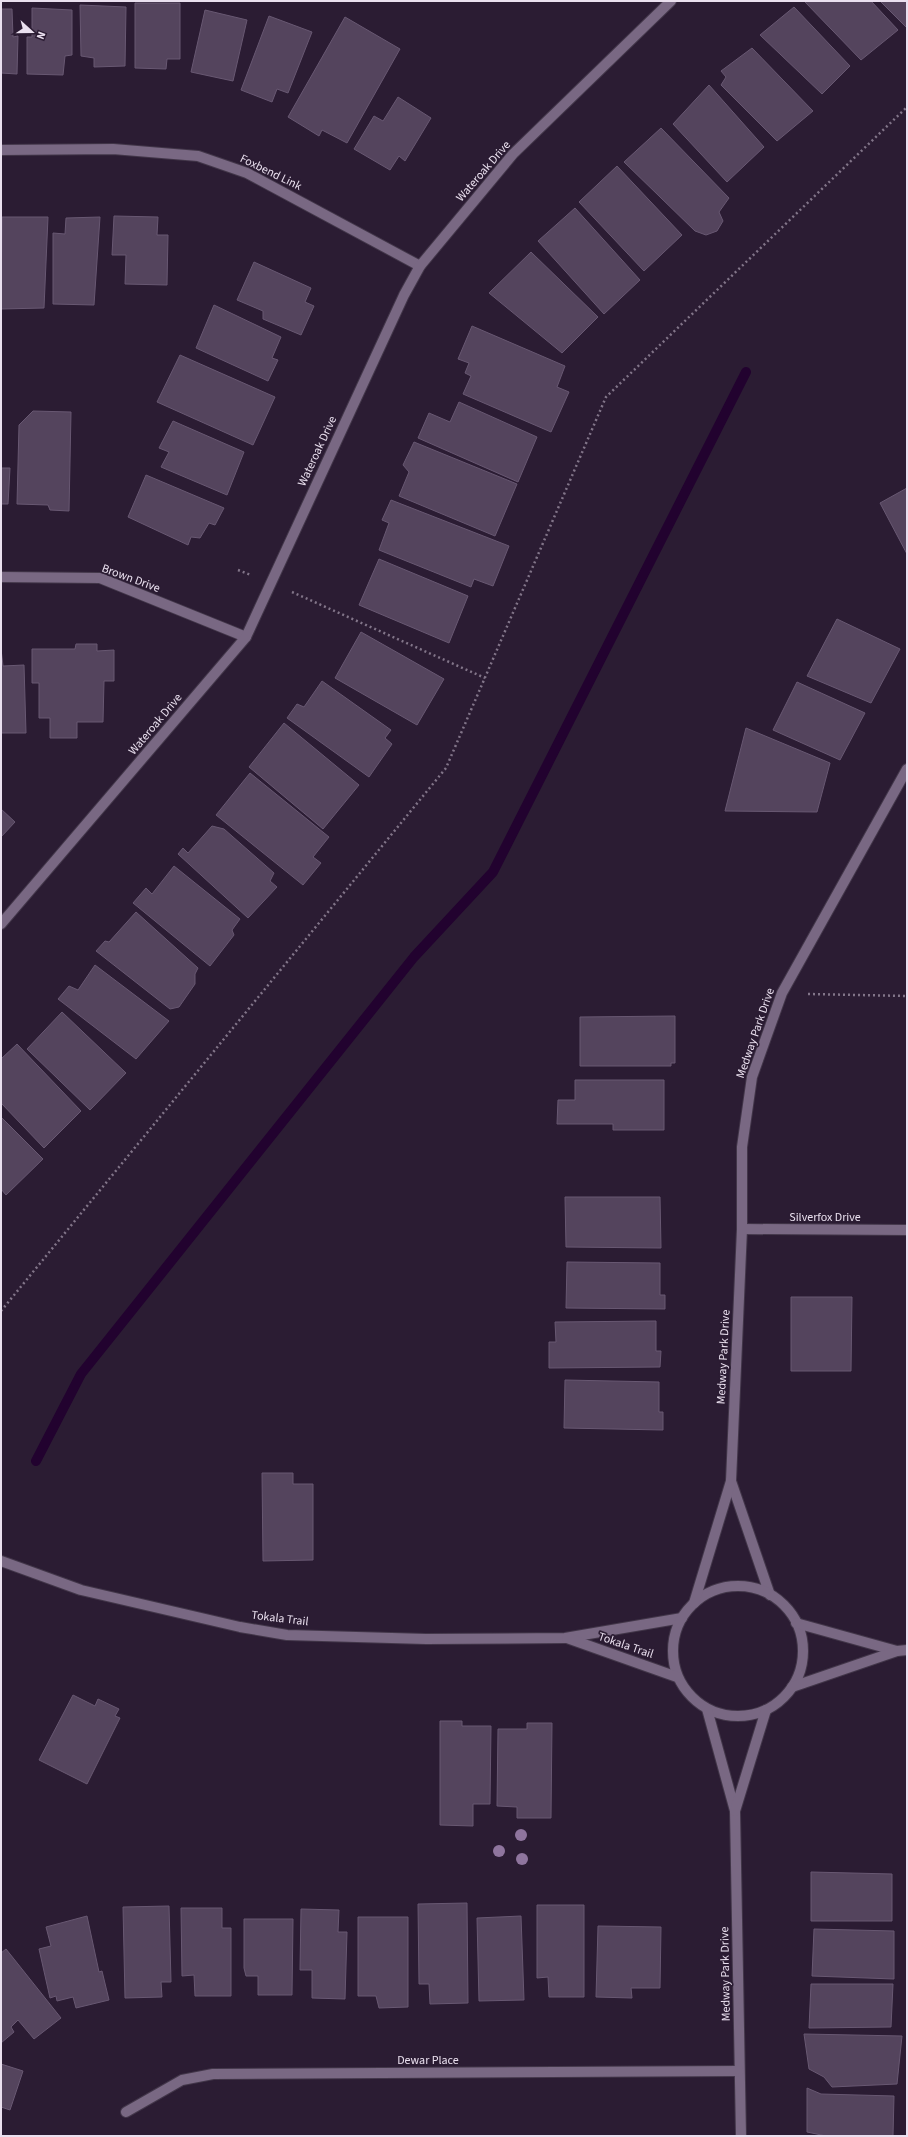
<svg xmlns="http://www.w3.org/2000/svg" width="908" height="2137" viewBox="0 0 908 2137" font-family="'Source Sans 3',sans-serif">
<style>
.lines{fill:none;stroke-linecap:round;stroke-linejoin:round}
.stream{stroke:#22022f;stroke-width:10}
.building{fill:#54445d;stroke:#685872}
.minor-casing{stroke:#423649;stroke-width:12}
.path{stroke:#827589;stroke-width:2.5;stroke-dasharray:2 3;stroke-linecap:butt}
.minor{stroke:#796883;stroke-width:10}
.tree{fill:#8f759e}
.labels{text-anchor:middle;stroke-width:3.5;stroke-linejoin:round;paint-order:stroke}
.street-label{font-size:12px;fill:#eae0ef;stroke:#2b1c33}
</style>
<rect width="100%" height="100%" fill="#2b1c33"/>
<g class="lines">
<polyline class="stream" points="36,1461 81,1374 414,957 493,872 746,372"/>
</g>
<g class="building">
<polygon points="806,1 871,1 898,30 861,60 805,2"/>
<polygon points="880,1 907,1 907,28"/>
<polygon points="135,3 180,3 180,59 167,59 166,69 135,68"/>
<polygon points="80,5 126,7 125,66 94,67 94,58 81,56"/>
<polygon points="794,7 850,66 822,94 760,35"/>
<polygon points="32,8 72,10 72,55 65,56 63,75 27,74 27,37 32,37"/>
<polygon points="1,9 12,9 13,37 18,36 17,74 1,73"/>
<polygon points="205,10 247,20 233,81 191,72"/>
<polygon points="269,16 312,32 288,93 277,89 272,102 241,90"/>
<polygon points="345,17 400,49 347,143 322,130 319,136 288,117"/>
<polygon points="752,48 813,111 777,141 721,85 726,77 721,71"/>
<polygon points="709,85 764,147 727,182 673,124"/>
<polygon points="398,97 431,118 405,161 399,156 390,170 354,149 374,116 383,121"/>
<polygon points="661,128 729,198 719,212 723,221 717,231 706,235 695,231 624,162"/>
<polygon points="617,166 682,235 644,271 579,202"/>
<polygon points="575,208 640,280 604,314 538,241"/>
<polygon points="114,216 158,217 157,235 168,235 167,285 125,284 126,255 112,255"/>
<polygon points="2,217 48,217 44,308 1,309"/>
<polygon points="100,217 94,305 53,304 53,233 65,234 66,218"/>
<polygon points="531,252 598,317 562,353 489,293"/>
<polygon points="254,262 311,288 305,302 314,306 301,335 263,319 263,311 237,300"/>
<polygon points="214,305 281,337 272,358 278,360 268,381 196,348"/>
<polygon points="472,326 565,366 557,387 569,392 551,432 463,394 471,376 465,373 469,363 458,359"/>
<polygon points="180,355 275,397 253,445 157,402"/>
<polygon points="459,402 537,437 518,482 418,438 429,413 450,422"/>
<polygon points="33,411 71,412 69,511 50,510 48,505 17,504 19,425"/>
<polygon points="173,421 244,452 227,495 161,467 169,452 159,448"/>
<polygon points="414,442 517,484 495,536 399,496 409,472 403,465"/>
<polygon points="1,468 10,468 8,504 1,504"/>
<polygon points="146,475 224,508 215,525 209,523 200,538 191,537 188,545 128,517"/>
<polygon points="907,488 907,554 880,503"/>
<polygon points="391,500 509,546 493,586 474,579 471,587 379,550 389,523 382,520"/>
<polygon points="379,559 468,596 449,643 359,605"/>
<polygon points="837,619 900,649 871,703 807,676"/>
<polygon points="361,632 444,679 417,725 335,678"/>
<polygon points="76,644 97,644 97,651 114,650 114,681 104,681 103,722 77,722 77,738 50,738 50,718 39,718 39,683 32,683 32,649 75,649"/>
<polygon points="1,649 3,666 24,665 26,733 1,733"/>
<polygon points="322,681 391,730 385,738 392,744 369,777 287,718 297,704 304,707"/>
<polygon points="797,682 865,713 840,760 773,730"/>
<polygon points="284,723 359,785 323,829 249,767"/>
<polygon points="746,728 830,763 817,812 725,811"/>
<polygon points="250,773 329,837 313,857 321,863 303,885 216,815"/>
<polygon points="1,809 15,822 1,837"/>
<polygon points="212,826 224,829 274,873 270,881 277,887 248,918 178,854 183,848 188,853"/>
<polygon points="174,866 240,919 232,930 234,935 210,966 133,903 146,888 152,894"/>
<polygon points="136,912 198,968 195,974 195,984 179,1007 170,1009 96,951 105,941 109,942"/>
<polygon points="95,965 169,1021 136,1059 58,999 69,986 78,990"/>
<polygon points="62,1012 126,1073 90,1110 27,1049"/>
<polygon points="675,1016 675,1063 671,1063 671,1066 580,1066 580,1017"/>
<polygon points="17,1044 81,1111 44,1148 1,1103 1,1059"/>
<polygon points="575,1080 664,1080 664,1130 613,1130 613,1124 557,1124 558,1100 575,1100"/>
<polygon points="1,1117 43,1159 6,1195 1,1189"/>
<polygon points="565,1197 660,1197 661,1248 566,1247"/>
<polygon points="567,1262 660,1263 660,1295 665,1295 665,1309 566,1308"/>
<polygon points="791,1297 852,1297 851,1371 791,1371"/>
<polygon points="656,1321 656,1351 661,1351 660,1367 549,1368 549,1342 556,1342 555,1322"/>
<polygon points="565,1380 659,1382 659,1412 663,1412 663,1430 564,1428"/>
<polygon points="262,1473 293,1473 293,1484 313,1484 313,1560 263,1561"/>
<polygon points="73,1695 95,1706 98,1699 119,1709 115,1716 120,1718 87,1784 39,1760"/>
<polygon points="440,1721 462,1721 462,1726 491,1726 490,1804 473,1804 473,1826 440,1825"/>
<polygon points="527,1723 552,1723 551,1818 517,1818 517,1807 497,1806 498,1729 527,1729"/>
<polygon points="811,1872 892,1874 892,1921 811,1921"/>
<polygon points="467,1903 468,2003 430,2004 429,1984 419,1984 418,1904"/>
<polygon points="537,1905 584,1905 584,1997 549,1997 548,1977 537,1978"/>
<polygon points="169,1906 171,1982 161,1982 162,1997 125,1998 123,1907"/>
<polygon points="181,1908 222,1908 222,1928 231,1928 231,1996 195,1996 194,1975 182,1976"/>
<polygon points="301,1909 339,1910 338,1932 347,1932 345,1999 312,1998 312,1970 300,1970"/>
<polygon points="87,1916 99,1972 102,1971 109,2000 76,2008 73,1997 57,2001 56,1996 50,1998 39,1949 51,1946 46,1927"/>
<polygon points="521,1916 524,2000 479,2001 477,1918"/>
<polygon points="358,1917 408,1917 408,2007 379,2008 376,1996 358,1996"/>
<polygon points="244,1919 293,1919 292,1995 258,1995 258,1976 246,1976 244,1968"/>
<polygon points="598,1926 661,1927 660,1988 631,1988 632,1998 596,1997"/>
<polygon points="814,1929 894,1931 894,1979 812,1976"/>
<polygon points="6,1949 61,2018 34,2039 18,2020 11,2027 14,2032 1,2043 1,1953"/>
<polygon points="811,1984 893,1984 891,2027 809,2028"/>
<polygon points="804,2034 902,2036 897,2084 832,2087 824,2077 809,2069"/>
<polygon points="1,2064 23,2071 10,2110 1,2107"/>
<polygon points="807,2088 821,2094 894,2096 893,2136 826,2136 807,2132"/>
</g>
<g class="lines">
<g class="minor-casing">
<g id="minor">
<polyline points="1,150 113,149 198,156 247,173 420,266"/>
<polyline points="1,577 100,578 246,637"/>
<polyline points="1,924 246,637 404,295 420,266 513,154 671,1"/>
<polyline points="742,1229 907,1230"/>
<polyline points="731,1481 770,1595"/>
<polyline points="1,1561 81,1590 240,1627 287,1635 426,1639 565,1638 682,1618"/>
<circle cx="738" cy="1651" r="65"/>
<polyline points="694,1603 731,1481 742,1229 742,1147 752,1077 782,993 907,769"/>
<polyline points="796,1623 897,1651"/>
<polyline points="567,1638 677,1677"/>
<polyline points="792,1687 897,1651 907,1650"/>
<polyline points="707,1709 735,1811 741,2136"/>
<polyline points="735,1811 766,1710"/>
<polyline points="126,2112 182,2080 213,2074 739,2071"/>
</g>
</g>
<g class="path">
<polyline points="238,570 251,575"/>
<polyline points="292,592 485,678"/>
<polyline points="808,994 907,996"/>
<polyline points="1,1311 446,768 606,397 907,107"/>
</g>
<use href="#minor" class="minor"/>
</g>
<g class="tree">
<circle cx="521" cy="1835" r="6"/>
<circle cx="499" cy="1851" r="6"/>
<circle cx="522" cy="1859" r="6"/>
</g>
<g class="labels">
<g class="street-label">
<text transform="translate(483 171) rotate(-49)" y="4">Wateroak Drive</text>
<text transform="translate(271 172) rotate(26)" y="4">Foxbend Link</text>
<text transform="translate(317 451) rotate(-65)" y="4">Wateroak Drive</text>
<text transform="translate(131 578) rotate(20)" y="4">Brown Drive</text>
<text transform="translate(155 724) rotate(-50)" y="4">Wateroak Drive</text>
<text transform="translate(755 1033) rotate(-71)" y="4">Medway Park Drive</text>
<text x="825" y="1221">Silverfox Drive</text>
<text transform="translate(723 1357) rotate(-87)" y="4">Medway Park Drive</text>
<text transform="translate(280 1618) rotate(7)" y="4">Tokala Trail</text>
<text transform="translate(626 1645) rotate(19)" y="4">Tokala Trail</text>
<text transform="translate(725 1974) rotate(-91)" y="4">Medway Park Drive</text>
<text x="428" y="2064">Dewar Place</text>
</g>
</g>
<rect width="908" height="2137" fill="none" stroke="#eae0ef" stroke-width="4"/>
<g transform="translate(32 32) rotate(111)" stroke="#2b1c33" stroke-width="3" paint-order="stroke">
<path d="M0-3L7 15L0 10L-7 15Z" fill="#eae0ef"/>
<text y="-6" font-size="11" font-weight="bold" text-anchor="middle" fill="#eae0ef">N</text>
</g>
</svg>
